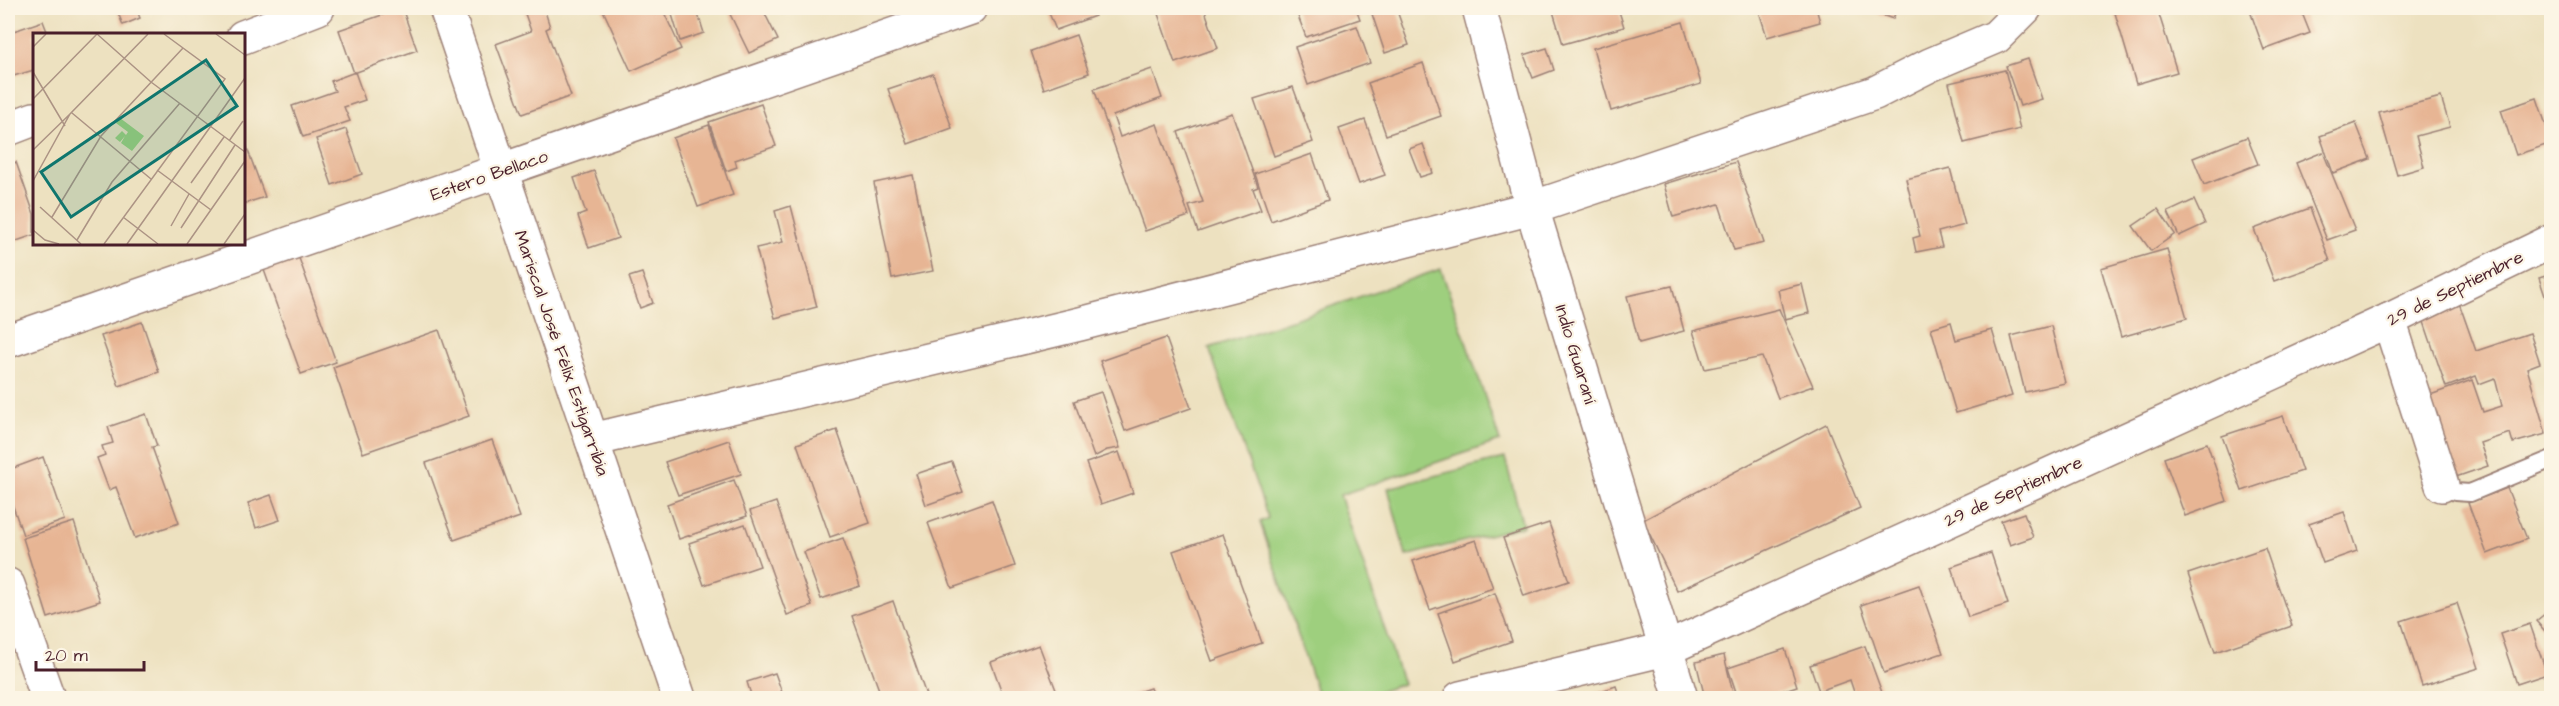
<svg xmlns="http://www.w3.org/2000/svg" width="2559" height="706" viewBox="0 0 2559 706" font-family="'Architects Daughter',sans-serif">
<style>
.green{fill:#9ecf7e;stroke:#747754;stroke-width:1.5}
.building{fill:#e7b594}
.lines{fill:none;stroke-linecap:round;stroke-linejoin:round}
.service-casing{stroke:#9c8076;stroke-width:20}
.minor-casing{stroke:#9c8076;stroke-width:36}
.tertiary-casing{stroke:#9c8076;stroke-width:36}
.service{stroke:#fff;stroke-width:16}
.minor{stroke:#fff;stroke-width:33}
.tertiary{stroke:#fff;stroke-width:33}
.labels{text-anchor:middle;stroke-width:4.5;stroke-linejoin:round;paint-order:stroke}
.street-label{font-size:18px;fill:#4a1f2b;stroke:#fcf5e5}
.inset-road{fill:none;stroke:#ac9384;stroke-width:1.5}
.view{fill:#0f766e;fill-opacity:0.15;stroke:#0f766e;stroke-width:3}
.inset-edge{fill:none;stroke:#4a1f2b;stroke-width:3}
</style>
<rect width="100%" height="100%" fill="#fcf5e5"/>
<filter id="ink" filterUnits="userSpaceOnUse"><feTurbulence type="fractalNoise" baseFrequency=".0167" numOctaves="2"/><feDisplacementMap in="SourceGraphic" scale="12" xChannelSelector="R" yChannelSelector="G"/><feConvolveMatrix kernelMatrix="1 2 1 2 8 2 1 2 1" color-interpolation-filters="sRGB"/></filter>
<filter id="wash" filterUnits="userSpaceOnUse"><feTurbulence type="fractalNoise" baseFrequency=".008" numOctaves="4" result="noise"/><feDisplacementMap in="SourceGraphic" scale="24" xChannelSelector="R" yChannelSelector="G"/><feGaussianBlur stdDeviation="1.35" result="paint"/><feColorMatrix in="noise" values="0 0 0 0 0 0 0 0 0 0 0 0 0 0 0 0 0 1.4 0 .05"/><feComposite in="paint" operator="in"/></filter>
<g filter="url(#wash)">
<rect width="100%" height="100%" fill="#ede1c0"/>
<g class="green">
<polygon points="1441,269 1500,441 1340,495 1403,684 1359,698 1319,698 1260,522 1268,518 1209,348"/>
<polygon points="1505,458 1523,526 1406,556 1388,488"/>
</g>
<g id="blocks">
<g class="building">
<polygon points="116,8 136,8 140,18 123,25"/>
<polygon points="402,8 417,50 354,73 339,30"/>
<polygon points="523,8 544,8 550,27 546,29 571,96 522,114 496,44 531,31"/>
<polygon points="602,8 662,8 681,49 631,71"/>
<polygon points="670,8 696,8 704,33 680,41"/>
<polygon points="727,8 762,8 778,40 749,53"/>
<polygon points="1047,8 1092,8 1095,16 1056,30"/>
<polygon points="1156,8 1204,8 1218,48 1175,63"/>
<polygon points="1295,8 1356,8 1360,19 1306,37"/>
<polygon points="1390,8 1396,8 1409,45 1385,53 1372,14"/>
<polygon points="1552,8 1618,8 1624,27 1563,44"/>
<polygon points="1758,8 1816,8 1820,22 1767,37"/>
<polygon points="1862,8 1897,8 1893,19"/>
<polygon points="2134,8 2157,8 2177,72 2136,84 2115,13"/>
<polygon points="2249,8 2300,8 2310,33 2264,50"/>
<polygon points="43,21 48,34 34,34 34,70 10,77 8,68 8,33"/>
<polygon points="1683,22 1701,84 1611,111 1593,48"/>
<polygon points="1357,26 1370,63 1308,85 1295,47"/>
<polygon points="1076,35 1089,73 1044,89 1031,51"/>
<polygon points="1547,48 1554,70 1533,78 1524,55"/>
<polygon points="2028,59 2042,99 2020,106 2006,66"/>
<polygon points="1423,63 1441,116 1386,135 1368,83"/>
<polygon points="1152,69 1162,98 1113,116 1120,137 1157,124 1189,216 1145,231 1094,89"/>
<polygon points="2005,70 2020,129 1964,143 1949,83"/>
<polygon points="355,72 365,100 344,107 350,121 303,137 292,106 335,91 331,81"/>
<polygon points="933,74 952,128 908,144 888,89"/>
<polygon points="1293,87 1313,142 1274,156 1254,99"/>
<polygon points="2441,97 2450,127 2416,136 2424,167 2397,175 2379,113"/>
<polygon points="2537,98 2552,143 2516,155 2501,110"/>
<polygon points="761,104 776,146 735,160 737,167 726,171 709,122"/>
<polygon points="1232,113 1258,187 1253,189 1261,210 1198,232 1189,206 1203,202 1178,132"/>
<polygon points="1365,120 1385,175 1359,184 1339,129"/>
<polygon points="2356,123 2370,159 2333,173 2320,136"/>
<polygon points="709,125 733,195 698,207 673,138"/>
<polygon points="346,129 362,174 332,185 316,139"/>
<polygon points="243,137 265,197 243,204"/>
<polygon points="2247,137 2258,164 2204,185 2193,158"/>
<polygon points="1423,144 1433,173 1420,177 1409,149"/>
<polygon points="2323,152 2355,230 2327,240 2296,163"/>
<polygon points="1312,154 1328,200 1271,221 1255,174"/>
<polygon points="16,162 34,214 34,235 8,244 8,165"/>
<polygon points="1736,162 1764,243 1734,250 1719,204 1673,217 1664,184"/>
<polygon points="1950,168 1965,225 1938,232 1942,247 1916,252 1913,238 1920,236 1906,179"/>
<polygon points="594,171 618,238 589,248 578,216 586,213 574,178"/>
<polygon points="913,175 933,271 892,279 874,183"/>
<polygon points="2194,200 2205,224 2179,236 2168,212"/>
<polygon points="791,206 817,307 775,318 756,248 783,242 775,211"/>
<polygon points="2310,208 2330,261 2274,281 2254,229"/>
<polygon points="2158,209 2175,234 2151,251 2133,226"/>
<polygon points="2167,249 2187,318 2121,337 2101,268"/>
<polygon points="299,258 336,362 301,374 264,270"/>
<polygon points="642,273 653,303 640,308 629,277"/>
<polygon points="2552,274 2552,314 2551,314 2539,278"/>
<polygon points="1802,284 1809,313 1785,319 1778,290"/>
<polygon points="1672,286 1684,331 1639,343 1627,296"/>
<polygon points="2458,300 2476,351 2530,333 2540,363 2527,368 2546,434 2513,443 2510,433 2480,443 2488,466 2450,479 2422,398 2472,380 2483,412 2502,406 2495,378 2479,384 2476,376 2446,387 2421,313"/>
<polygon points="1779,309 1813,386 1778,398 1762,357 1705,369 1693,331"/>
<polygon points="142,322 159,372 119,386 101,336"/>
<polygon points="1951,322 1956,340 1992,330 2012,396 1956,413 1931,328"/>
<polygon points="2051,326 2065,383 2025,392 2011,336"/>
<polygon points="439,330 469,416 363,453 333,367"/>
<polygon points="1166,338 1191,408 1125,431 1100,361"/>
<polygon points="1101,392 1120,448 1107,450 1094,457 1074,401"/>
<polygon points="146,414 157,446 152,447 179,523 135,538 116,487 109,490 97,458 105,455 102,446 113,443 108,427"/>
<polygon points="2283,416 2302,471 2242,491 2222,436"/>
<polygon points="1826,424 1860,508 1677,591 1643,520"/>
<polygon points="837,430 870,523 830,537 797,444"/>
<polygon points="492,440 520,517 454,540 426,463"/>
<polygon points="729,440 741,474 678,495 665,462"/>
<polygon points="2207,443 2227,501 2185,516 2164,458"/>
<polygon points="1119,452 1133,493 1101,504 1086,463"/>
<polygon points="43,457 65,520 23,535 8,492 8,470"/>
<polygon points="952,462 963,492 926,505 916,474"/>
<polygon points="734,480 747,516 679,539 667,504"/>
<polygon points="2507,488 2527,539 2487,554 2468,503"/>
<polygon points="271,495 280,520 256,528 248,503"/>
<polygon points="992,500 1015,566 952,588 928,523"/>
<polygon points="776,502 812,606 787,615 750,511"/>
<polygon points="2344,512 2357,551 2323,563 2309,524"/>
<polygon points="2024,513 2033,537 2010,545 2001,521"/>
<polygon points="74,522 100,601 48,618 23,538"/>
<polygon points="1549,523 1569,581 1524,596 1503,538"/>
<polygon points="745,524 760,566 704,585 689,543"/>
<polygon points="1223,534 1262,643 1212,661 1173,551"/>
<polygon points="843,538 860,586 821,599 804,552"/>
<polygon points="1476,540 1493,588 1430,610 1413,561"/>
<polygon points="2265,548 2292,626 2215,652 2188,574"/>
<polygon points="1991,553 2008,604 1968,617 1951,567"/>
<polygon points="1919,585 1943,653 1884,673 1861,605"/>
<polygon points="1495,593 1512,641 1455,661 1438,613"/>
<polygon points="893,601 927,698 882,698 852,616"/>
<polygon points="2457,603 2479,668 2422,686 2401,621"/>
<polygon points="2552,608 2552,639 2536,621"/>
<polygon points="2530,624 2547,674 2517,684 2500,634"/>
<polygon points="1039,645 1059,698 1004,698 991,662"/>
<polygon points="1865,646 1884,698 1856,698 1850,680 1819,691 1810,665"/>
<polygon points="1785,649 1797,686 1760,698 1738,698 1728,668"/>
<polygon points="1724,655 1733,693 1705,698 1696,662"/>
<polygon points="775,673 784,698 752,698 747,682"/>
<polygon points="1616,686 1620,698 1581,698"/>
<polygon points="1150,688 1154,698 1120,698"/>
</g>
</g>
</g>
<g filter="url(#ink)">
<use href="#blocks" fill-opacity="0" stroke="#9c8076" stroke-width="1.5"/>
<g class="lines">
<g class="service-casing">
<polyline id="service" points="2442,485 2455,492 2470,493 2552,459"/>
</g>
<g class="minor-casing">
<g id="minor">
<polyline points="1479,8 1532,208 1681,698"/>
<polyline points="243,37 318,8"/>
<polyline points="8,129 34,119"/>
<polyline points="2389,320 2442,485"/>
<polyline points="8,341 970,8"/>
<polyline points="592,440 1080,324 1532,208 1875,93 1930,65 1996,37 2025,8"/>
<polyline points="8,585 48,698"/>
<polyline points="1460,698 1666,649 2389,320 2552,241"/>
</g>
</g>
<g class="tertiary-casing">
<polyline id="tertiary" points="446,8 679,698"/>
</g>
<use href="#service" class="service"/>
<use href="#minor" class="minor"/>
<use href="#tertiary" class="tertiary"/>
</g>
</g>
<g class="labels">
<g class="street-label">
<text transform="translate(489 175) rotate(-19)" y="6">Estero Bellaco</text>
<text transform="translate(2455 288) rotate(-26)" y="6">29 de Septiembre</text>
<text transform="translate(562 353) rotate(71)" y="6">Mariscal José Félix Estigarribia</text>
<text transform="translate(1576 354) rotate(73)" y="6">Indio Guaraní</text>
<text transform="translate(2013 491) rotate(-24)" y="6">29 de Septiembre</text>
</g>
</g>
<g transform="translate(33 33)">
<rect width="212" height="212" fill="#ede1c0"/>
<path d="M87 85 111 103 99 118 88 110 92 103 87 109 82 105 89 98 93 102 95 99 83 90Z" fill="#9ecf7e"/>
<path class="inset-road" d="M64 1 118 49 212 119M183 1 212 22M0 14 13 1M0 39 32 93M0 66 64 1M39 80 118 146M196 108 210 88M0 117 37 81M124 137 178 177M0 148 37 81 115 1M158 150 191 104M7 174 48 211M19 184 68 103 150 15M90 184 125 211M138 193 156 161M148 195 202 112M0 197 12 207 26 211M44 207 79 149 147 70M71 211 192 46 131 1M94 211 212 45M154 211 212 128M191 211 212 181"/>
<path class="view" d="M173 27 204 73 38 184 8 139Z"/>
<rect width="212" height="212" class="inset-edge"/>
</g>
<rect width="2559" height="706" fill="none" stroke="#fcf5e5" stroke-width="30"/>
<path d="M36 661v9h108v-9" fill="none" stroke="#4a1f2b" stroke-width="3"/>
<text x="45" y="661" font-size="18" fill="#4a1f2b" stroke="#fcf5e5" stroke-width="4.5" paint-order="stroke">20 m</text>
</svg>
